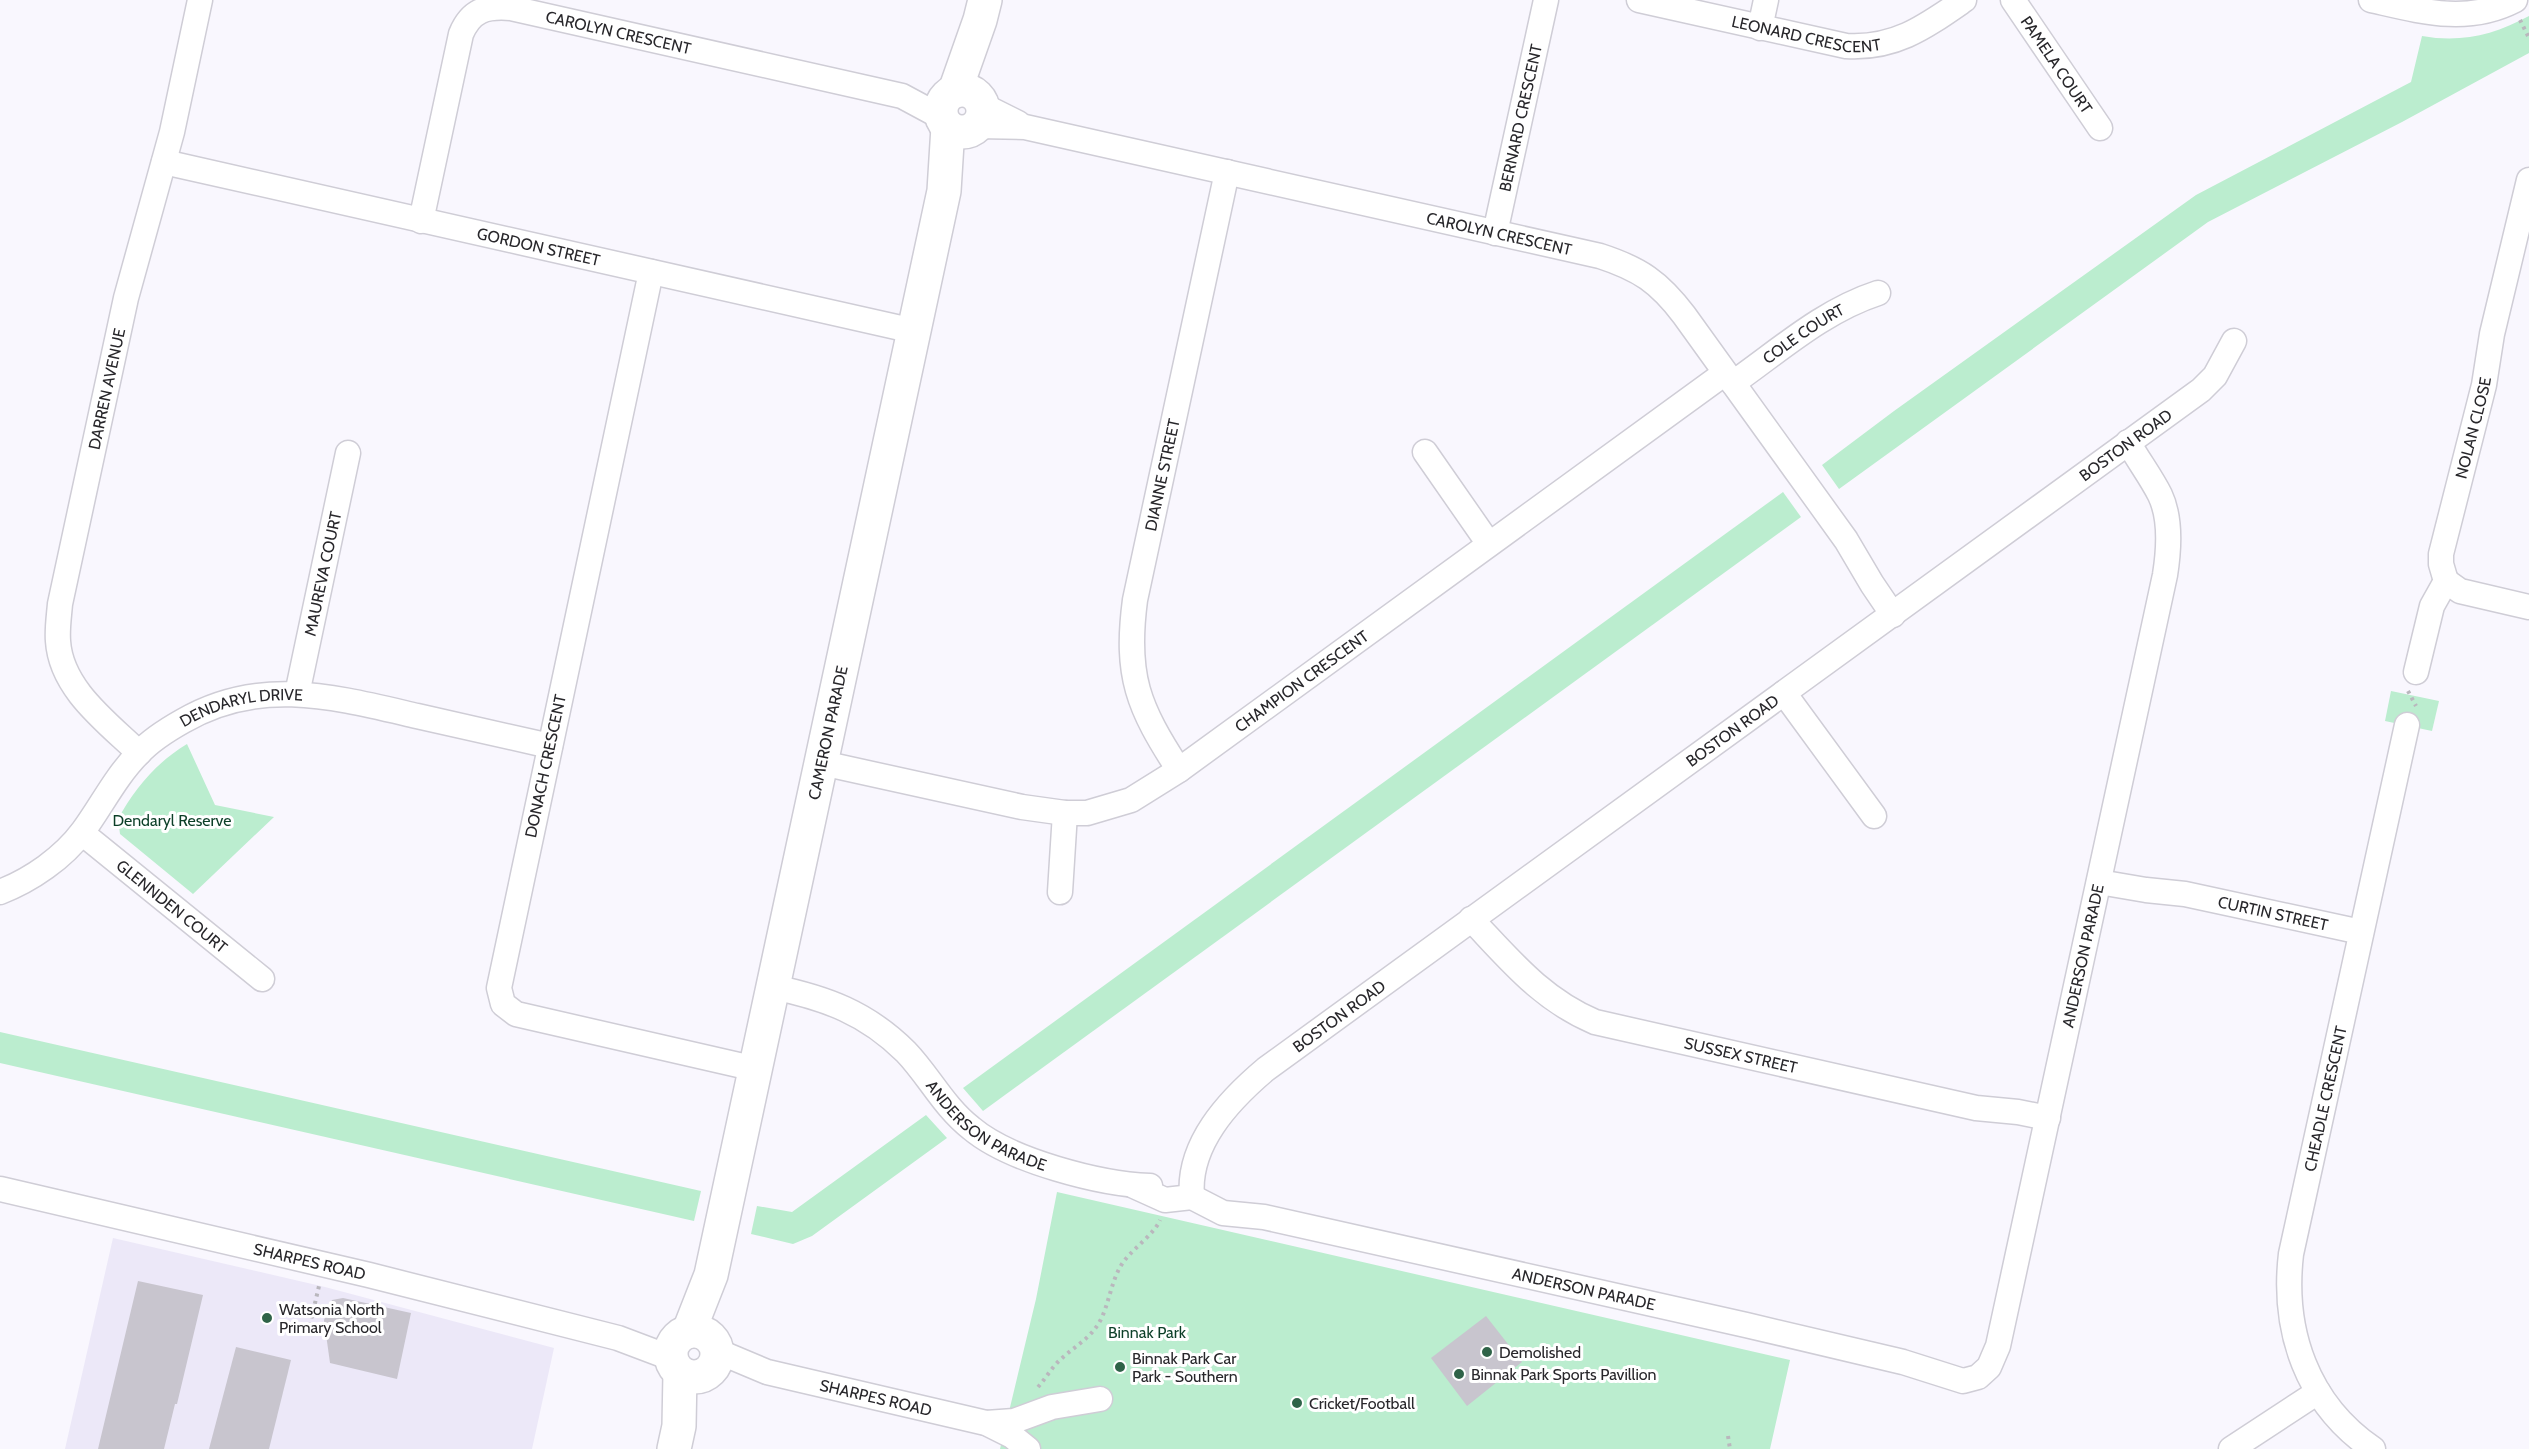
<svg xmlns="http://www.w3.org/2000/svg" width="2529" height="1449" viewBox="0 0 2529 1449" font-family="Cabin,sans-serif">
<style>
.built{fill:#ece8f8}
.green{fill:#bbedcf}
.building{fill:#c8c5ce}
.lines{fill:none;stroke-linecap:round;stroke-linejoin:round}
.street-casing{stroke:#cfcdd6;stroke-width:27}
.secondary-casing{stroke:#cfcdd6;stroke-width:36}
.path{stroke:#b9b7bd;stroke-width:4;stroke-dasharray:3 4.5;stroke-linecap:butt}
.street{stroke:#fff;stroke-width:24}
.secondary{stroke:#fff;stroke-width:33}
.poi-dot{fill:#2f6348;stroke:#fff;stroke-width:2}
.labels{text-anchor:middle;stroke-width:6;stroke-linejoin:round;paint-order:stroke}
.street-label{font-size:16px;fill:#28272b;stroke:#fff}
.park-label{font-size:16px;fill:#0c3f28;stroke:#fff}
.poi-label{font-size:16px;fill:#28272b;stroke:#fff;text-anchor:start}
</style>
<rect width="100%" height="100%" fill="#f9f7fe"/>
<polygon class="built" points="113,1238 325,1287 554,1348 532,1449 65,1449"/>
<g class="green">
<path d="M2529 16V53L2402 122 2208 222 1839 489 1822 465 1894 411 2196 195 2411 82 2422 36C2461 43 2494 35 2529 16Z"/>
<polygon points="1783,492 1801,517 983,1111 963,1088"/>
<polygon points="2391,691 2439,701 2432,731 2385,721"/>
<path d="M187 744 215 805 274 817 193 894 120 834 118 819C135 788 157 762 187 744Z"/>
<polygon points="0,1032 701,1191 694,1221 0,1063"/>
<polygon points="926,1115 947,1138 812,1236 793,1244 751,1234 757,1206 792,1212"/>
<polygon points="1057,1192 1790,1360 1770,1449 1000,1449 1036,1299"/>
</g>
<g class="building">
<polygon points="138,1281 203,1295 177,1404 175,1404 164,1449 98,1449"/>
<polygon points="343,1298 411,1313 397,1379 330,1363 324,1320 332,1300"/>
<polygon points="1486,1316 1522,1362 1467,1406 1431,1358"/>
<polygon points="236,1347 291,1360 269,1449 209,1449"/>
</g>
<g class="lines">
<g class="street-casing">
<g id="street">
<path id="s1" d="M1639 0 1846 46C1895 49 1925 27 1964 0"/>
<path id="s2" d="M2013 0 2100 128"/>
<path d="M2371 0C2420 11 2467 25 2515 0"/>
<polyline points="1760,28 1766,0"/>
<polyline points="982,105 1018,123"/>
<path id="s3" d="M977 126 1025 127 1600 256C1640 269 1659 282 1684 315L1846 540 1872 584 1893 615"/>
<path id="s4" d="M164 162 914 331"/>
<path id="s5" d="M421 221 461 34C471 10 486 6 511 8L902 96 941 117"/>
<path id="s6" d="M1495 233 1546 0"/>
<polyline points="651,272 499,988 503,1004 516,1014 756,1069"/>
<path id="s7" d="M1733 383C1780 350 1823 311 1878 293"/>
<polyline points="1425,452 1489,544"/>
<path id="s8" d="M2446 581 2441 564V554L2484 385 2492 334 2529 180"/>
<polyline points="2446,581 2460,591 2529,607"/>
<polyline points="2416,672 2432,606 2446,581"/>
<polyline points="1784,693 1874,816"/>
<path id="s9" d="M297 694 348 453"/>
<path id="s10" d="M139 753C107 722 61 689 58 641 57 629 59 616 60 604L126 298 172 132 200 0"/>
<path id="s11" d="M822 763 1022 807 1065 813H1087L1131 800 1179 770 1725 373"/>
<path id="s12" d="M1179 770C1138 707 1125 676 1135 600L1227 172"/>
<path id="s13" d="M82 833 262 979"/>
<path id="s14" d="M2099 882 2146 890 2185 894 2361 932"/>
<path id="s15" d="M0 892C31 880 63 858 83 831 102 805 116 776 139 753 151 740 167 730 183 721 260 676 335 697 417 716 461 726 505 736 550 746"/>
<polyline points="1060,892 1065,813"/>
<path id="s16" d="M1471 919C1510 960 1541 999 1595 1022L1976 1108 2018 1112 2048 1118"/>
<path id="s17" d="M773 987C826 998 867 1013 906 1052 929 1076 944 1107 971 1128 1010 1161 1100 1184 1150 1186"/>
<path id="s18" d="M1134 1186 1165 1200 1192 1197 1223 1213 1264 1217 1746 1325 1903 1362 1963 1381 1978 1377 1989 1367 1998 1346 2165 575C2169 550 2171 518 2160 495 2151 477 2138 460 2128 442"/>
<path id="s19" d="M0 1189 369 1275 618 1338 671 1358"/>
<path id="s20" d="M1192 1197C1187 1145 1228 1101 1266 1069L2201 390 2215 376 2234 341"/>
<path id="s21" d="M717 1351 767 1372 986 1423 1012 1436 1028 1449"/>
<polyline points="986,1423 1014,1421 1052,1407 1100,1399"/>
<polyline points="2231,1449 2318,1392"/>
<path id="s22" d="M2373 1449C2307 1404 2282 1331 2291 1254L2407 725"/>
</g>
</g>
<g class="secondary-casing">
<g id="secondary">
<circle cx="962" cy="111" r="21"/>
<polyline points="955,91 980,20 985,0"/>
<circle cx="694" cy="1354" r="23"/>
<path id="s23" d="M689 1331 711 1275 944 191 948 127"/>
<polyline points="674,1449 679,1426 680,1373"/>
</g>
</g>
<g class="path">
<polyline points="2520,20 2529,38"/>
<polyline points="2408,691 2416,706"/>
<polyline points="308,1333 319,1286"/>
<path d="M1038 1387C1046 1378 1052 1367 1061 1359 1075 1346 1091 1338 1100 1321 1110 1302 1111 1279 1124 1261 1134 1248 1155 1233 1160 1220"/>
<polyline points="1728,1436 1730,1449"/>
</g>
<use href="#street" class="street"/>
<use href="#secondary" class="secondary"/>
</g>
<g class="poi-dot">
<circle cx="267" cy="1318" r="6"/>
<circle cx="1487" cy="1352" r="6"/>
<circle cx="1120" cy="1367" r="6"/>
<circle cx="1459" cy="1374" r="6"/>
<circle cx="1297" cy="1403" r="6"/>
</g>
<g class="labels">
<g class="street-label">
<text dy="6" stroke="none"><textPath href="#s1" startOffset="171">LEONARD CRESCENT</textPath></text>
<text dy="6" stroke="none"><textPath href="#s5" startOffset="363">CAROLYN CRESCENT</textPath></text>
<text dy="6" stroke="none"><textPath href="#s2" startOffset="78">PAMELA COURT</textPath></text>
<text dy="6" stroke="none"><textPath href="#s6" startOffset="118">BERNARD CRESCENT</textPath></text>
<text dy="6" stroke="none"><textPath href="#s3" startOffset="534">CAROLYN CRESCENT</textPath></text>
<text dy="6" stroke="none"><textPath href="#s4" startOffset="384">GORDON STREET</textPath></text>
<text dy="6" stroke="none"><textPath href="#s7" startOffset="86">COLE COURT</textPath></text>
<text dy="6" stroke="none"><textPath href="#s10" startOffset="399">DARREN AVENUE</textPath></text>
<text dy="6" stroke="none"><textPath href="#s8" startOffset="158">NOLAN CLOSE</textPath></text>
<text dy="6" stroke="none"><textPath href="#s20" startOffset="1216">BOSTON ROAD</textPath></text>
<text dy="6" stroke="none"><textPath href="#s12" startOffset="309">DIANNE STREET</textPath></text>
<text dy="6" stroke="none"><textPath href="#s9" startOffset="123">MAUREVA COURT</textPath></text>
<text dy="6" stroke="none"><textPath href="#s11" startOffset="524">CHAMPION CRESCENT</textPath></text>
<text dy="6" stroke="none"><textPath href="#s15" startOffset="316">DENDARYL DRIVE</textPath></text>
<text dy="6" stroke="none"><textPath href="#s20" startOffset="730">BOSTON ROAD</textPath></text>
<text dy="6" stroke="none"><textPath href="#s23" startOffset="615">CAMERON PARADE</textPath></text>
<text transform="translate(545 766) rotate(-78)" y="6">DONACH CRESCENT</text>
<text dy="6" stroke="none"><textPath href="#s13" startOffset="116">GLENNDEN COURT</textPath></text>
<text dy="6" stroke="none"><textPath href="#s14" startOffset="177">CURTIN STREET</textPath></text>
<text dy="6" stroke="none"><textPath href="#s18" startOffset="1308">ANDERSON PARADE</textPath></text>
<text dy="6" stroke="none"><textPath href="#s20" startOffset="244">BOSTON ROAD</textPath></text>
<text dy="6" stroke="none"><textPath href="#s16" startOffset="312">SUSSEX STREET</textPath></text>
<text dy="6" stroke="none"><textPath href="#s22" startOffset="382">CHEADLE CRESCENT</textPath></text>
<text dy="6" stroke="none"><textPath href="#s17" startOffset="262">ANDERSON PARADE</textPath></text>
<text dy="6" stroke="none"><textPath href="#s19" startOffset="318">SHARPES ROAD</textPath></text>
<text dy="6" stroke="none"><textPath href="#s18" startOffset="465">ANDERSON PARADE</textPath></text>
<text dy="6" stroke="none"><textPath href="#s21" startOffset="166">SHARPES ROAD</textPath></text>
</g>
<g class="park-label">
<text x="172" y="826">Dendaryl Reserve</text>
<text x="1147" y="1338">Binnak Park</text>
</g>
<g class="poi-label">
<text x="279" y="1315">Watsonia North<tspan x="279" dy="18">Primary School</tspan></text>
<text x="1499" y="1358">Demolished</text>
<text x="1132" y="1364">Binnak Park Car<tspan x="1132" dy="18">Park - Southern</tspan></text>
<text x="1471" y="1380">Binnak Park Sports Pavillion</text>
<text x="1309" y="1409">Cricket/Football</text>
</g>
</g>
</svg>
